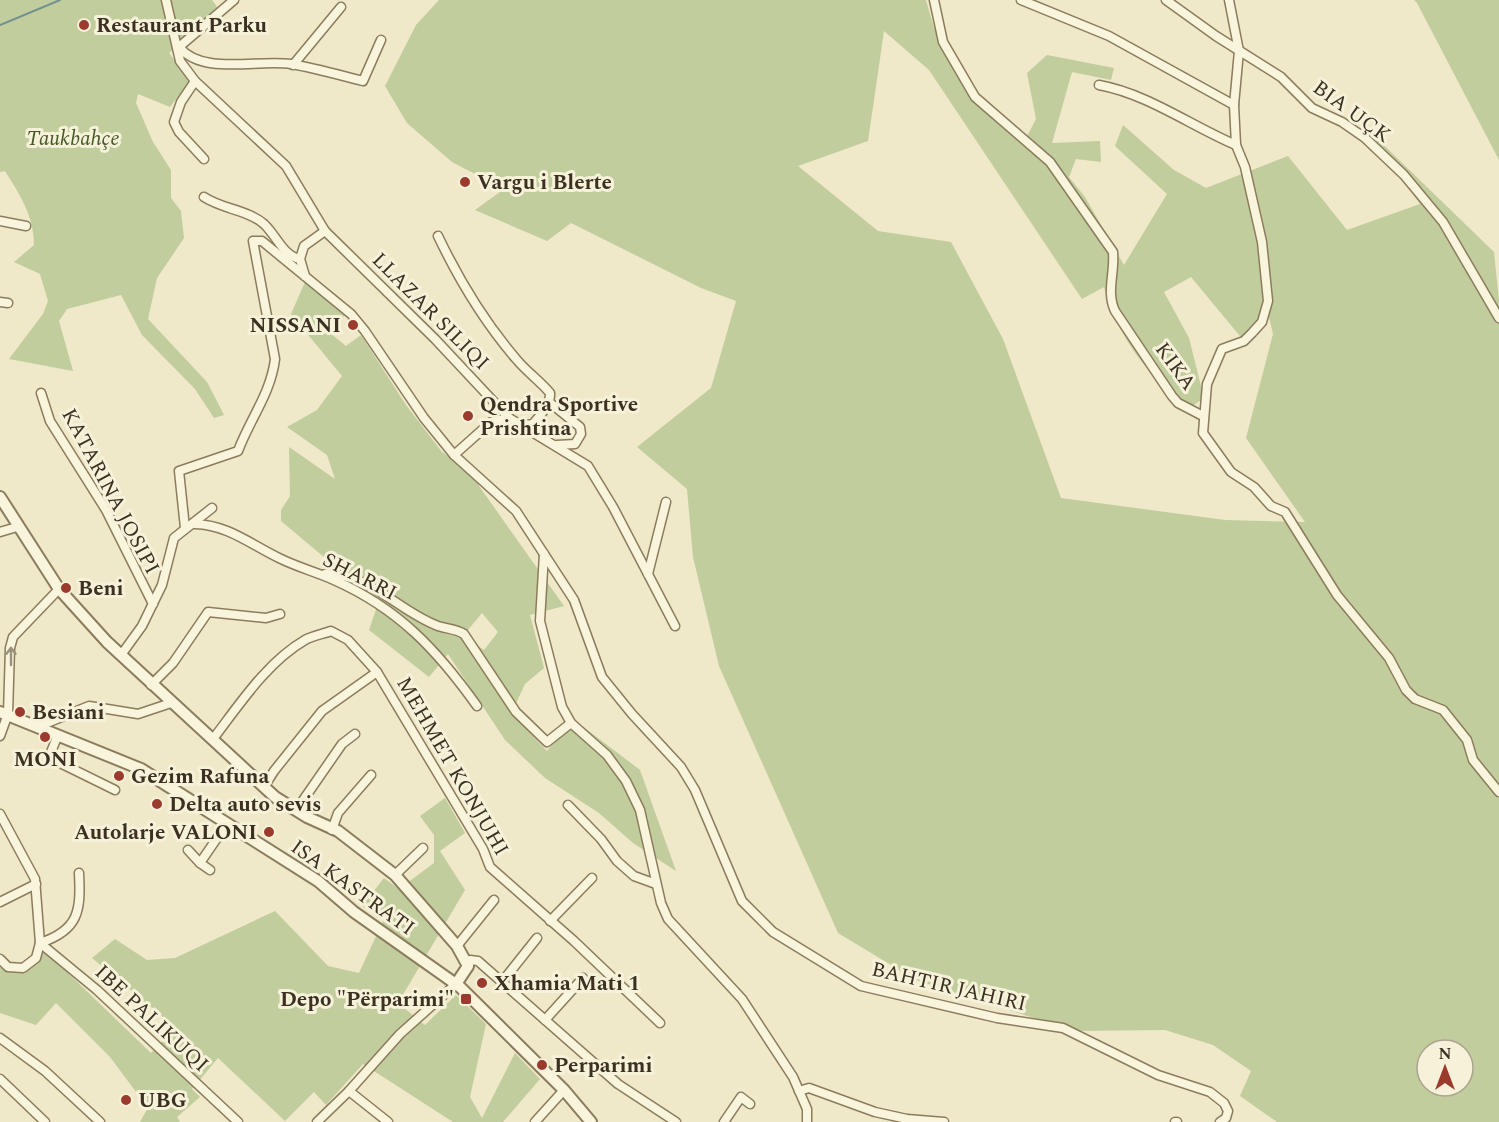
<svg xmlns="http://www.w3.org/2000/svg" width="1499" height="1122" viewBox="0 0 1499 1122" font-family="Spectral,serif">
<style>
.green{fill:#c1cd9c;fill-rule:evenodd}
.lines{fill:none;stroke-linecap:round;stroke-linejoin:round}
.stream{stroke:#70928e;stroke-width:2}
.minor-casing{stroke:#8b7c5d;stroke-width:11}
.tertiary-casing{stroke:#8b7c5d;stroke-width:14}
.minor{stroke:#f9f4dc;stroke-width:8}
.tertiary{stroke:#f9f4dc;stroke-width:10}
.oneway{stroke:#9a927e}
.poi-dot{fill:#9a3b2e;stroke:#f6f1d9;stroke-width:2}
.labels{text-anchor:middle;stroke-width:6;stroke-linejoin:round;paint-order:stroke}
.poi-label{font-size:21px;font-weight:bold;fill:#3c3121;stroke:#f6f1d9;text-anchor:start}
.street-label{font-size:21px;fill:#3c3121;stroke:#f6f1d9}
.park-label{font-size:21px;font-style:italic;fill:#455827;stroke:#f6f1d9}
</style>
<rect width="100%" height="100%" fill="#efe8c9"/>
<g class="green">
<path d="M0 0H212L218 8 169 53 190 81 170 107 138 94 136 103 153 142 171 170V198L181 211 184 238 157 278 148 319 207 382 224 415 214 418 195 389 142 335 121 295 67 309 59 321 73 371 9 359 43 314 48 301 40 274 14 262 34 245C34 216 20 195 5 171L0 172Z"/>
<path d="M439 0H926C939 47 944 60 975 97L976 104 1024 142 1036 119 1027 73 1047 55 1114 68 1111 80 1072 72 1052 143 1100 141 1101 162 1076 159 1069 177 1085 197 1124 265 1167 194 1115 146 1123 125 1174 170 1206 188 1288 156 1347 230 1420 204 1365 127 1494 252 1499 301V1122H1277L1240 1096 1251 1071 1213 1045 1165 1030 1074 1031 916 980 838 933 719 666 693 557 687 489 637 447 711 388 736 301 701 288 571 223 547 241 475 210 504 189 452 162 407 123 385 86 416 25ZM884 31 929 70 1082 299 1104 287C1115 332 1151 383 1191 407L1204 398 1189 338 1164 292 1191 277 1244 341 1267 309 1273 334 1246 438 1305 522 1225 520 1061 498 1003 339 951 242 878 231 798 166 868 141ZM1427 1050H1463V1086H1427Z"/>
<polygon points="1414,0 1499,0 1499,160 1417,3"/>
<path d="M305 282 345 315 330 333 346 346 361 335 406 405 442 452 478 475 479 486 564 606 530 615 544 668 525 684 511 714 547 751 573 719 640 770 676 871 633 843 599 813 545 778 505 740 448 654 429 677 369 630 381 595 355 583 281 521V510L290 496 289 447 335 479 327 455 287 427 317 410 342 376 291 314ZM482 613 498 632 484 650 463 636Z"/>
<path d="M445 798 465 833 440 851 465 890 398 1003 425 1025 456 995 486 1024 470 1097 482 1118 515 1053 540 1079 503 1122H453L363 1064 326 1105 314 1092 285 1121 218 1058 192 1089 200 1097 177 1117 180 1122H140L148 1108 110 1057 56 1003 36 1025 0 1013V967C21 978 32 969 45 951L151 1053 175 1027 92 958 115 939 147 960 175 958 275 911 328 966 359 973 384 919 362 906 384 878 399 889 434 863V835L420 816Z"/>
</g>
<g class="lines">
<polyline class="stream" points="0,25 60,0"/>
<g class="minor-casing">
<g id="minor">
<polyline points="166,0 180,61 195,81 286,166 325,231 435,339 509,418 588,466 613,507 675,626"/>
<path d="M234 0 179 47C203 76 257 59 291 64 315 68 339 75 363 81L381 40"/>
<path d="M934 0 943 42 975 97 1050 162 1113 252C1115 273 1106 292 1115 311L1172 396 1178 403 1203 416"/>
<polyline points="1021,0 1109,36 1234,105"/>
<polyline points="1166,0 1216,36 1281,77 1312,108 1342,122 1365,138 1404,175 1443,222 1499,318"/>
<polyline points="1229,0 1239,51 1234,105 1236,145 1245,167 1262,242 1268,301 1262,322 1252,333 1244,341 1222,349 1207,384 1203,433 1231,472 1254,487 1271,506 1285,512 1337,595 1389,658 1406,690 1415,699 1443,710 1467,740 1473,760 1499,792"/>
<polyline points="293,65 341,7"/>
<polyline points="195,81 181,102 174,122 179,132 204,159"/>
<path d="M1099 85C1148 94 1191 126 1236 145"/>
<path d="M204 197C222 209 248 210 264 224 276 235 284 257 300 259L305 276"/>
<polyline points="0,221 26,226"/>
<path d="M438 236C459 280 485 323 517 360 527 372 540 381 550 393 551 405 540 415 533 424L524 425"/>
<polyline points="300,259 304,246 325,231"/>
<polyline points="0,302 8,303"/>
<polyline points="41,393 50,421 106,510 153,604"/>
<polyline points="549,402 580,427 581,434 575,444 557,445"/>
<polyline points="454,455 491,422 509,418"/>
<path d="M195 524C228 525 250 544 279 558 297 567 316 572 334 580 399 609 437 650 477 706"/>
<path d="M185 528 179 471 238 451C250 419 271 393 275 359L253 241H262L351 314 365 331 424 418 454 455 516 511 574 600 602 677 632 714 681 767 695 790 742 901 773 932 861 986 997 1018 1063 1028 1158 1075 1210 1092 1224 1103 1228 1111 1226 1118 1220 1122"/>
<polyline points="0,532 17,527"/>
<polyline points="544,554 540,621 562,707 571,723 607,755 626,781 640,810 661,903 668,919 742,999 793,1077 807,1109 807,1122"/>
<path d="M325 574C370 573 398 611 438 626 447 629 456 629 464 634L516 712 547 742 571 723"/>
<polyline points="648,574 666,502"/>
<polyline points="121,655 142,626 162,585 174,538 212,508"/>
<polyline points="151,685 173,663 208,612 266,618 280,614"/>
<polyline points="37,727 89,706 138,714 171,703"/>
<polyline points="58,735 51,752 54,760 115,790"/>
<polyline points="0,736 8,714 10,648 13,637 59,589"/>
<path d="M213 739C239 705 267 662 305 640 312 636 323 634 331 631L348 640 377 672 483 849 490 867 574 941 660 1023"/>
<polyline points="264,787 274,771 322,711 377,672"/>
<polyline points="568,805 601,839 617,861 634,876 656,884"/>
<polyline points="297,809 342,744 355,734"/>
<polyline points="0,814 35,879 40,943 36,958 23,968 8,967 0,959"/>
<polyline points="332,830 338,813 371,775"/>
<polyline points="188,850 200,863"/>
<polyline points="210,870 200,863 226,825"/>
<polyline points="395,875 423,848"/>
<polyline points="0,902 36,884"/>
<polyline points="550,921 592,878"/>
<polyline points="40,943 97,990 238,1122"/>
<path d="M40 943C79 930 81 911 79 873"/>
<polyline points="457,946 494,900"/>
<polyline points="468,966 470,960 478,961 618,1084 676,1122"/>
<polyline points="502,982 537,938"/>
<polyline points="545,1020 583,978"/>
<polyline points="0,1038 45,1071 100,1122"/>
<polyline points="0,1079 45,1122"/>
<polyline points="349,1091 388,1122"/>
<polyline points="799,1091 809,1088 875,1112 907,1119 944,1122"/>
<polyline points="317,1122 349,1091 400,1034 456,984"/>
<polyline points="535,1122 564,1090"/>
<polyline points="724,1122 741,1097 750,1104"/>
<polyline points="1175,1122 1177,1122"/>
</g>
</g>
<g class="tertiary-casing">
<g id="tertiary">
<polyline points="0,497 59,589 107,642 275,797 307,817 338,831 395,875 457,946 468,966 456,984"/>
<polyline points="0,712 141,769 318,881 354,912 460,987 564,1090 591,1122"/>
</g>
</g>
<use href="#minor" class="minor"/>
<use href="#tertiary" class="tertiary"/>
</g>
<defs><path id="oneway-shaft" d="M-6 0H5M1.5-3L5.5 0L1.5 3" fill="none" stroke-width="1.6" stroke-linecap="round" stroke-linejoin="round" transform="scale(1.5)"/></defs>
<use class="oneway" href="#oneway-shaft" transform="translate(11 656) rotate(-90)"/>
<g class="poi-dot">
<circle cx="84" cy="25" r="6"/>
<circle cx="465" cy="182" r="6"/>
<circle cx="353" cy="325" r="6"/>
<circle cx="468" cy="416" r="6"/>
<circle cx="66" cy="588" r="6"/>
<circle cx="20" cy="712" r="6"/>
<circle cx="45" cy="737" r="6"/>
<circle cx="119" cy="776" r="6"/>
<circle cx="157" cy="804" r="6"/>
<circle cx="269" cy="832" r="6"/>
<circle cx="482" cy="983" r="6"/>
<rect x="460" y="993" width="12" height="12" rx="3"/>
<circle cx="542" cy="1065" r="6"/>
<circle cx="126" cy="1100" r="6"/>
</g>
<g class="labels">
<g class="poi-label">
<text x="96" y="32">Restaurant Parku</text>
<text x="477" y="189">Vargu i Blerte</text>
<text x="341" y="332" text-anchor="end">NISSANI</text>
<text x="480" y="411">Qendra Sportive<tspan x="480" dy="24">Prishtina</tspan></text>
<text x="78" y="595">Beni</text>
<text x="32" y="719">Besiani</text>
<text x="45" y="766" text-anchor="middle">MONI</text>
<text x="131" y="783">Gezim Rafuna</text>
<text x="169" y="811">Delta auto sevis</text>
<text x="257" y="839" text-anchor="end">Autolarje VALONI</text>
<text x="494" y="990">Xhamia Mati 1</text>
<text x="454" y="1006" text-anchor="end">Depo "Përparimi"</text>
<text x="554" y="1072">Perparimi</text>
<text x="138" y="1107">UBG</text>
</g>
<g class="street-label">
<text transform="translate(1352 111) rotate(36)" y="7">BIA UÇK</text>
<text transform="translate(431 311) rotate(45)" y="7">LLAZAR SILIQI</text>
<text transform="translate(1176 366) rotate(54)" y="7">KIKA</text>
<text transform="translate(111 491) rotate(62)" y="7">KATARINA JOSIPI</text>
<text transform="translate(360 576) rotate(27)" y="7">SHARRI</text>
<text transform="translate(453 766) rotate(60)" y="7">MEHMET KONJUHI</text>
<text transform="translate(353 887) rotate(36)" y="7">ISA KASTRATI</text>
<text transform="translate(949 986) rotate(13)" y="7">BAHTIR JAHIRI</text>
<text transform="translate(152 1018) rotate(43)" y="7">IBE PALIKUQI</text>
</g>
<g class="park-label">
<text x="73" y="145">Taukbahçe</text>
</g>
</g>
<g transform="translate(1445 1068)"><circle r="28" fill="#f6f1d9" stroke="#aca48f" stroke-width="1.5"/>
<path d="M0-4.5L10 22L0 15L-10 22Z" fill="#9a3b2e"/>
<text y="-9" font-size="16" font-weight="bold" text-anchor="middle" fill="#3c3121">N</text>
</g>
</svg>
